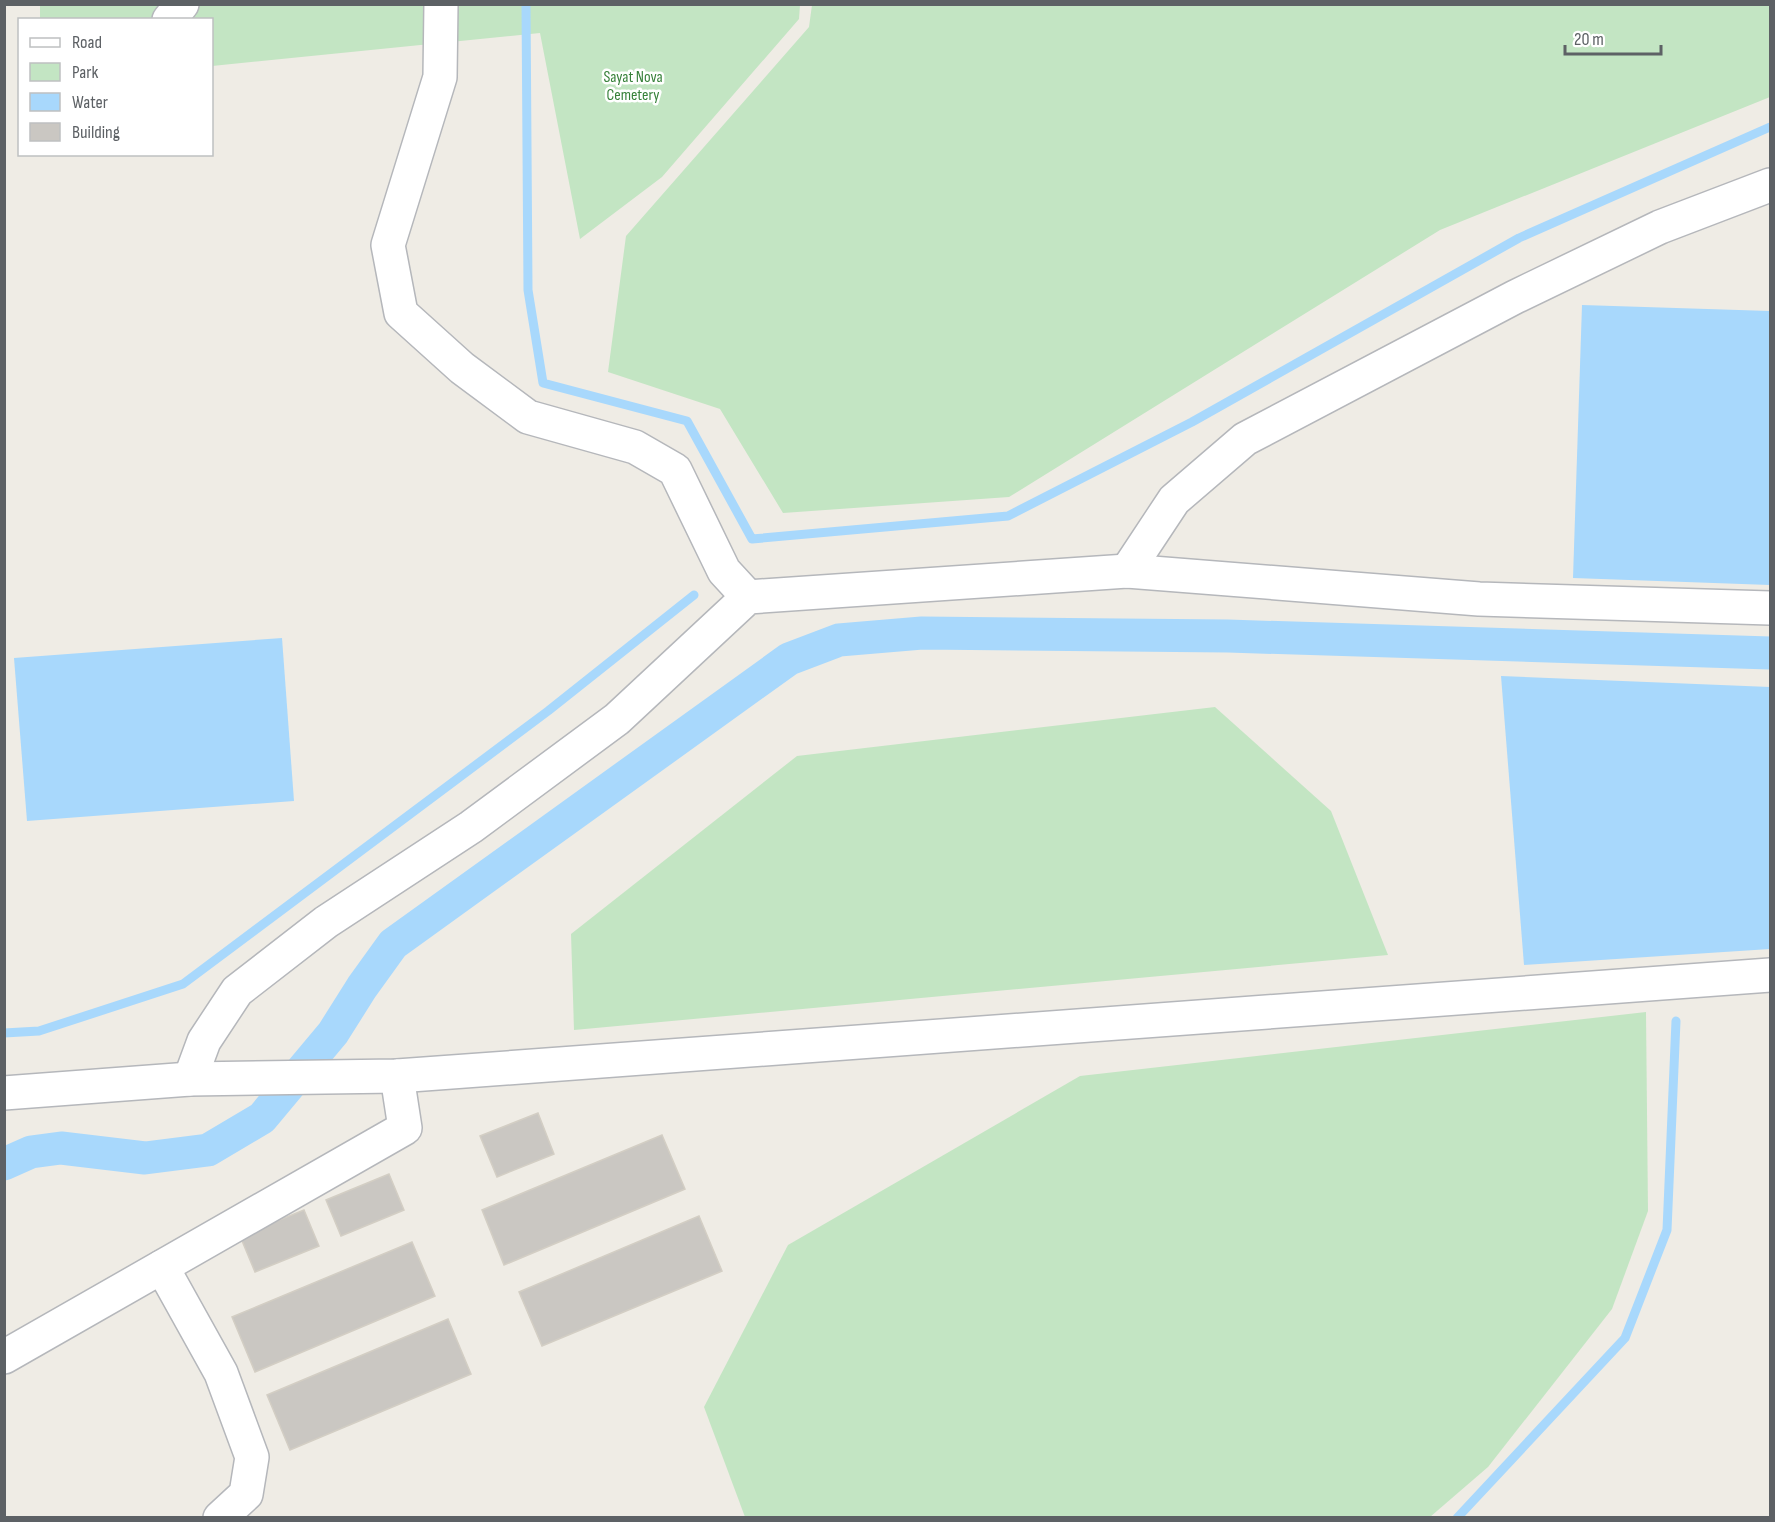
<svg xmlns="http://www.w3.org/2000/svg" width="1775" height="1522" viewBox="0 0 1775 1522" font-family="'Sofia Sans Condensed',sans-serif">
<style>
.green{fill:#c3e5c3}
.water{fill:#a8d8fc}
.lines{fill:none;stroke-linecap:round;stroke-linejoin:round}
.stream{stroke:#a8d8fc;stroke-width:9}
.canal{stroke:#a8d8fc;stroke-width:33}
.building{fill:#cac7c2;stroke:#d3cec4;stroke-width:1.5}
.minor-casing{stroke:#b5b7bb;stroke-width:36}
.minor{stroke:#fff;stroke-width:33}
.labels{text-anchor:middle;stroke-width:5;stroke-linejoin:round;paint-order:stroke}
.park-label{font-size:16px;fill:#37813a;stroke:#fff}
</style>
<rect width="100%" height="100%" fill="#efece5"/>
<g class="green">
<polygon points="40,5 800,5 799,19 662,177 580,239 540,33 212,66 212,20 40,19"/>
<polygon points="812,5 1770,5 1770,97 1440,230 1009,497 783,513 720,409 608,372 626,236 809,27"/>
<polygon points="1215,707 1331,811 1388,955 574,1030 571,934 797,756"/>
<polygon points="1646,1012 1648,1211 1612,1309 1488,1467 1430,1517 745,1517 704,1407 788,1245 1080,1076"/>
</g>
<g class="water">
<polygon points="1582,305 1770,311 1770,585 1573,578"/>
<polygon points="282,638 294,801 27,821 14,658"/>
<polygon points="1501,676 1770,687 1770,949 1524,965"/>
</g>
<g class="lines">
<g class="stream">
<polyline points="526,4 528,290 543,383 687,421 752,539 1008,516 1192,422 1519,238 1770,127"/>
<polyline points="4,1033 39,1031 183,984 548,711 694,595"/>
<polyline points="1457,1518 1625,1338 1667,1230 1676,1021"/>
</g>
<polyline class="canal" points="4,1164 31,1152 61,1148 145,1158 208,1150 262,1118 333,1033 362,987 393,944 789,659 839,640 922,633 1228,636 1770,653"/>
</g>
<g class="building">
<polygon points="538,1113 554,1154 497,1177 480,1136"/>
<polygon points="662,1135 685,1189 504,1265 482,1210"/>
<polygon points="389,1174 404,1210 341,1236 326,1200"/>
<polygon points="304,1210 319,1246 255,1272 240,1236"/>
<polygon points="699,1216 722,1271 542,1346 519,1292"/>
<polygon points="412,1242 435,1296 255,1372 232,1317"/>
<polygon points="448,1319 471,1374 290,1450 267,1395"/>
</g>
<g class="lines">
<g class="minor-casing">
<g id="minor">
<polyline points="441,4 440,77 388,245 401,313 462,368 528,417 635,447 675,470 724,571 748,597"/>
<polyline points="169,20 182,4"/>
<polyline points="1127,571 1174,500 1245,439 1515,297 1660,227 1770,185"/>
<polyline points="190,1079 204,1041 237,991 326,922 471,827 617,719 748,597 1127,571 1479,599 1770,608"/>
<polyline points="4,1093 190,1079 397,1076 1770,975"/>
<polyline points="162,1267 221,1373 252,1457 246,1494 220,1518"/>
<polyline points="4,1357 405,1128 397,1076"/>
</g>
</g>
<use href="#minor" class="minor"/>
</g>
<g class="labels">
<g class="park-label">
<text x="633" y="82">Sayat Nova<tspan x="633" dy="18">Cemetery</tspan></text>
</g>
</g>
<rect width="1775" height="1522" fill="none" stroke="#5d6165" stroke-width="12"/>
<rect x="18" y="18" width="195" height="138" fill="#ffffff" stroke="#bec0c1" stroke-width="1.5"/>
<rect x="30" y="38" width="30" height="9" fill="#ffffff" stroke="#bec0c1" stroke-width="1.5"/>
<text x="72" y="48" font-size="18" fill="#5d6165">Road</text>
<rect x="30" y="63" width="30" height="18" fill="#c3e5c3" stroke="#bec0c1" stroke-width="1.5"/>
<text x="72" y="78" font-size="18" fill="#5d6165">Park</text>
<rect x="30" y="93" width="30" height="18" fill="#a8d8fc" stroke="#bec0c1" stroke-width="1.5"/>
<text x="72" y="108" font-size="18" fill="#5d6165">Water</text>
<rect x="30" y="123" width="30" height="18" fill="#cac7c2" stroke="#bec0c1" stroke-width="1.5"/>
<text x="72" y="138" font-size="18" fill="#5d6165">Building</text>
<path d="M1565 45v9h96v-9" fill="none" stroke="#5d6165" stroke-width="3"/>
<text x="1574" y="45" font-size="18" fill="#5d6165" stroke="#ffffff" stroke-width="4.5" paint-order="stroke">20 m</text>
</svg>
